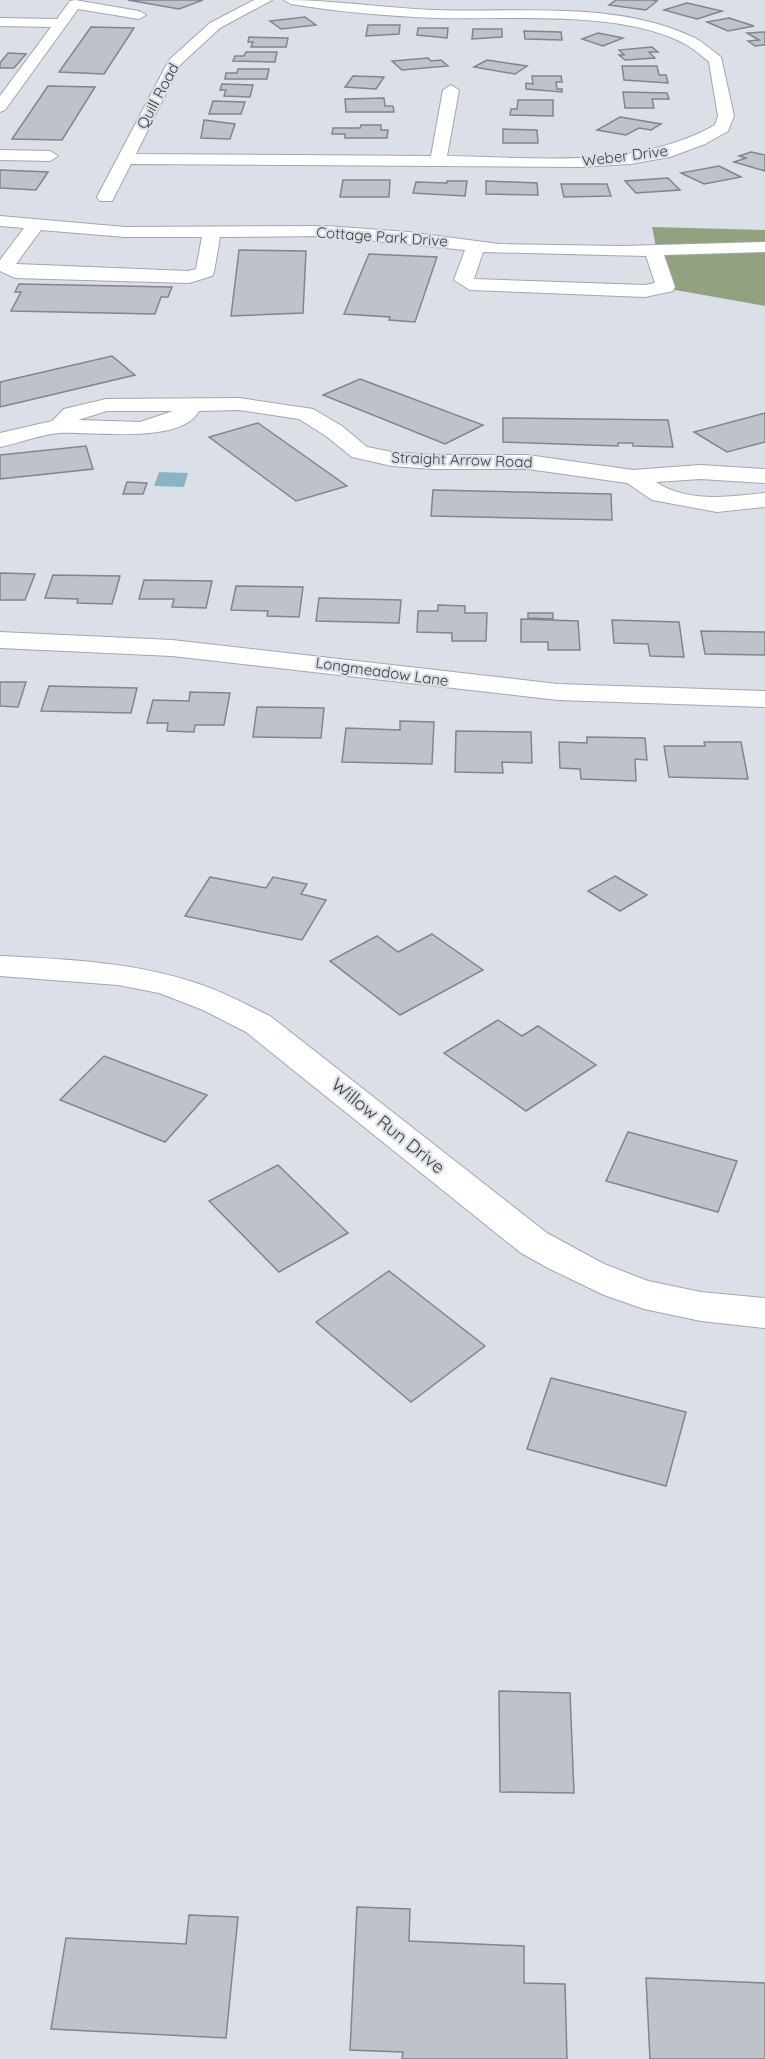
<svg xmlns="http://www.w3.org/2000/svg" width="765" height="2059" viewBox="0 0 765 2059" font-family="Quicksand,sans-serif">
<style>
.forest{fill:#92a280}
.water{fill:#8ab3c5}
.building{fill:#bec3cb;stroke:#81858c;stroke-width:1.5}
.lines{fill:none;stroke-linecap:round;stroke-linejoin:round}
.minor-casing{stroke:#a2a7ae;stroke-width:2}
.minor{fill:#fff;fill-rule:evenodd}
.labels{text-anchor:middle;stroke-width:4.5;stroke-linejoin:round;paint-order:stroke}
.far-street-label{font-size:15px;fill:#3b3d40;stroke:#dbdfe8}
.street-label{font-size:18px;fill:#3b3d40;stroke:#dbdfe8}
</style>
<rect width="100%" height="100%" fill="#dbdfe8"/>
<polygon class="forest" points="652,227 765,230 765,306 664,288"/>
<polygon class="water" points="159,472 188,473 184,487 154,486"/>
<g class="building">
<polygon points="128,0 203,0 179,9"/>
<polygon points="616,0 652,0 657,1 646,10 609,5"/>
<polygon points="687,3 722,11 697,19 664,10"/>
<polygon points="305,17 316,25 281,29 270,21"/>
<polygon points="729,18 754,26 728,31 707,22"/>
<polygon points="368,25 400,25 399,34 366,36"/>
<polygon points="91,27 134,28 104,74 59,72"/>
<polygon points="418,28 448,28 447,38 417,35"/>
<polygon points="473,29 502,29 502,37 472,39"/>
<polygon points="524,31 561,32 562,40 525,39"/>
<polygon points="765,32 765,45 755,46 748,41 759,40 747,33"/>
<polygon points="598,33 623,38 603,46 582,39"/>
<polygon points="249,37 288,38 286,47 251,47 253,42 248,42"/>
<polygon points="652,47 658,52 649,52 655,58 625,60 619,55 624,55 619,50"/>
<polygon points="246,52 277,52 275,62 233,61 235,56 244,56"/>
<polygon points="8,53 26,54 14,68 0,68 0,63"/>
<polygon points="428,58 431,61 441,60 448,66 402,70 392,61"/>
<polygon points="487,60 527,66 515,74 474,67"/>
<polygon points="622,66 657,66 659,75 666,75 668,83 624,80"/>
<polygon points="238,69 269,69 267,79 225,79 226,73 237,73"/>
<polygon points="353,76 384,77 376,89 345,87"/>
<polygon points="532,76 561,76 562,82 556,82 557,89 562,89 562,92 526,89 526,83 533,84"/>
<polygon points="222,84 253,85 250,97 224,96 226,90 220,90"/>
<polygon points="48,86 95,87 62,140 12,139"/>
<polygon points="623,92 667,93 669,99 652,99 654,108 625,108"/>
<polygon points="384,98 385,106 393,106 394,112 346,112 345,99"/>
<polygon points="518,100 553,100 553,116 510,115 511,109 517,109"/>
<polygon points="213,101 245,102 241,114 209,114"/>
<polygon points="620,117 661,124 651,130 639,128 626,135 597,130"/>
<polygon points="204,120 235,124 230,139 201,138"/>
<polygon points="361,125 381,125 381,130 388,130 387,138 345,138 345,134 332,134 333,128 360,128"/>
<polygon points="503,129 537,130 538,143 503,143"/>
<polygon points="751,152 765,155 765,171 734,162 746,158 739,156"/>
<polygon points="719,166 741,177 704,184 681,173"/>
<polygon points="0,170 48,172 36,190 0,188"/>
<polygon points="668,178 680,190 636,193 625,181"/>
<polygon points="343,180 390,180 389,197 340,197"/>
<polygon points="447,181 467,181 465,196 413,193 416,182 447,183"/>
<polygon points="486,181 537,183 538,195 486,194"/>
<polygon points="561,184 607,184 611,196 564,197"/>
<polygon points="239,250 306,251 303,313 231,316"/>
<polygon points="369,254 437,257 415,322 389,320 390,317 344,314"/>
<polygon points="19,284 172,287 168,297 161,297 155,314 11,311 21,292 15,292"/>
<polygon points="112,356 135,375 0,407 0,382"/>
<polygon points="360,379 483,425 445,444 323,395"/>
<polygon points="765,413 765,442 727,452 694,432"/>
<polygon points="503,418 668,420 673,447 633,446 633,443 618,443 618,446 503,442"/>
<polygon points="258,423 347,486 296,501 209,437"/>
<polygon points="86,446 93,469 0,479 0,455"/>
<polygon points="127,482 147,483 143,494 123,494"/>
<polygon points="433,490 611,494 612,520 431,516"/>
<polygon points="0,573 35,574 25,600 0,600"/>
<polygon points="53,575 120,576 112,604 77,603 78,599 45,598"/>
<polygon points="144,580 212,581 206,608 172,607 174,599 139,599"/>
<polygon points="236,586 303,587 299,617 267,616 268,611 231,610"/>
<polygon points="319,598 401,600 399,623 316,621"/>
<polygon points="438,605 465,606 465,613 487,613 486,641 452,641 452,633 417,632 418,611 438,611"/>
<polygon points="528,613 553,613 553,619 528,618"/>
<polygon points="521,619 578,621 580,650 548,650 548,642 521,642"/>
<polygon points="612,620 679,622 684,657 650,656 648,644 614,643"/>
<polygon points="701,631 765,632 765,655 705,654"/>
<polygon points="0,682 26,682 18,707 0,706"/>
<polygon points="49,686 137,688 131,713 41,711"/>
<polygon points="190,692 230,693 224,725 195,725 194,732 167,731 168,723 147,723 153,700 189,701"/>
<polygon points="257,707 324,708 321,738 253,737"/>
<polygon points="400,721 434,722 432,764 342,762 346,728 400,730"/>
<polygon points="456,731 531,732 532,763 502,762 503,773 455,772"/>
<polygon points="587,737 645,738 647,760 635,759 636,781 581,779 580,769 560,768 559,742 587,743"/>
<polygon points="704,742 741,742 748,779 669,777 664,746 705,746"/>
<polygon points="615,876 647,895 620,911 588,891"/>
<polygon points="210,877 266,888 273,877 307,884 301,894 326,900 302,940 185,916"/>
<polygon points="432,934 483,970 400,1015 330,961 377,936 398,952"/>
<polygon points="498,1020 522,1036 538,1026 596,1065 526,1111 444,1053"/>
<polygon points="104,1056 207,1095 165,1142 60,1100"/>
<polygon points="628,1132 737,1161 718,1212 606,1181"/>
<polygon points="278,1165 348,1233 279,1272 209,1201"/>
<polygon points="389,1271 485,1346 411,1402 316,1322"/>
<polygon points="551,1378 686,1412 666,1486 527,1449"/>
<polygon points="499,1691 570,1693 574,1793 500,1792"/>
<polygon points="357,1907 410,1909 409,1941 524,1946 524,1983 565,1984 567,2059 402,2059 403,2052 350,2050"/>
<polygon points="189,1915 238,1917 226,2038 51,2029 66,1938 186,1944"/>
<polygon points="646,1978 765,1983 765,2059 650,2059"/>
</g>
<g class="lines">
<g class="minor-casing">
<g id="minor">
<polygon points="75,0 139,11 146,15 139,19 78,9 5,110 0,112 0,96 51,27 0,26 0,18 57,19 70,1"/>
<path d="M254 0H272L220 28 180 65 136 154 431 156 443 90 451 85 459 90 447 156C536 157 635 170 715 125L718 116 709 62C702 56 695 50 687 45 624 9 508 20 436 18 387 16 339 12 291 4L284 0C334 0 384 8 434 10 519 13 616 0 695 38 704 43 713 51 721 57L734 116 728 131 705 144 670 157 630 164 580 167 131 164 112 201H100L97 197 169 60 210 23Z"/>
<polygon points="0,150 50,151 58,156 50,161 0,160"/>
<path d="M0 216 125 227 326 226 408 232 499 244 622 246 765 242V252L664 255 675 287 673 291 645 297 470 290 454 280 465 250 326 236 220 237 214 272 212 276 189 283 15 278 0 271V260L24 228 0 226ZM41 230 125 237H202L196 269 188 271 16 264ZM483 252 646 256 655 283 645 285 474 279Z"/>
<path d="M239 398 313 409 342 426 367 447 392 452 432 455H528L633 470 700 465 765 469V483L700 479 656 482C687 503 730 497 765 493V507L717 512 652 500 627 483 528 469H432L392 466 352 457 326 436 299 419 239 410 199 411C181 445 91 431 58 433 39 435 20 443 0 447V433L52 421 64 409 106 399ZM107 411H173L140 422 78 420Z"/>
<polygon points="0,632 172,640 558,684 765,691 765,707 558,700 172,656 0,648"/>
<path d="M0 956C67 959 135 962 199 984 223 992 247 1005 270 1016L547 1233 604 1264 648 1281 701 1292 765 1298V1328L701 1321 644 1309 604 1295 550 1269 521 1253 246 1032 203 1010 159 993 118 985 0 976Z"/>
</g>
</g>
<use href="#minor" class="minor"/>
</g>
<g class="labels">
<g class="far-street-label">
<text transform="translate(158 96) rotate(-62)" y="5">Quill Road</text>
<text transform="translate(625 156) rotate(-7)" y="5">Weber Drive</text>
<text transform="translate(382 237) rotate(4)" y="5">Cottage Park Drive</text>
<text transform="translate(462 460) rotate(2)" y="5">Straight Arrow Road</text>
<text transform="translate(382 672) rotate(8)" y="5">Longmeadow Lane</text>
</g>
<g class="street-label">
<text transform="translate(388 1126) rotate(39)" y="6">Willow Run Drive</text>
</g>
</g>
</svg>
